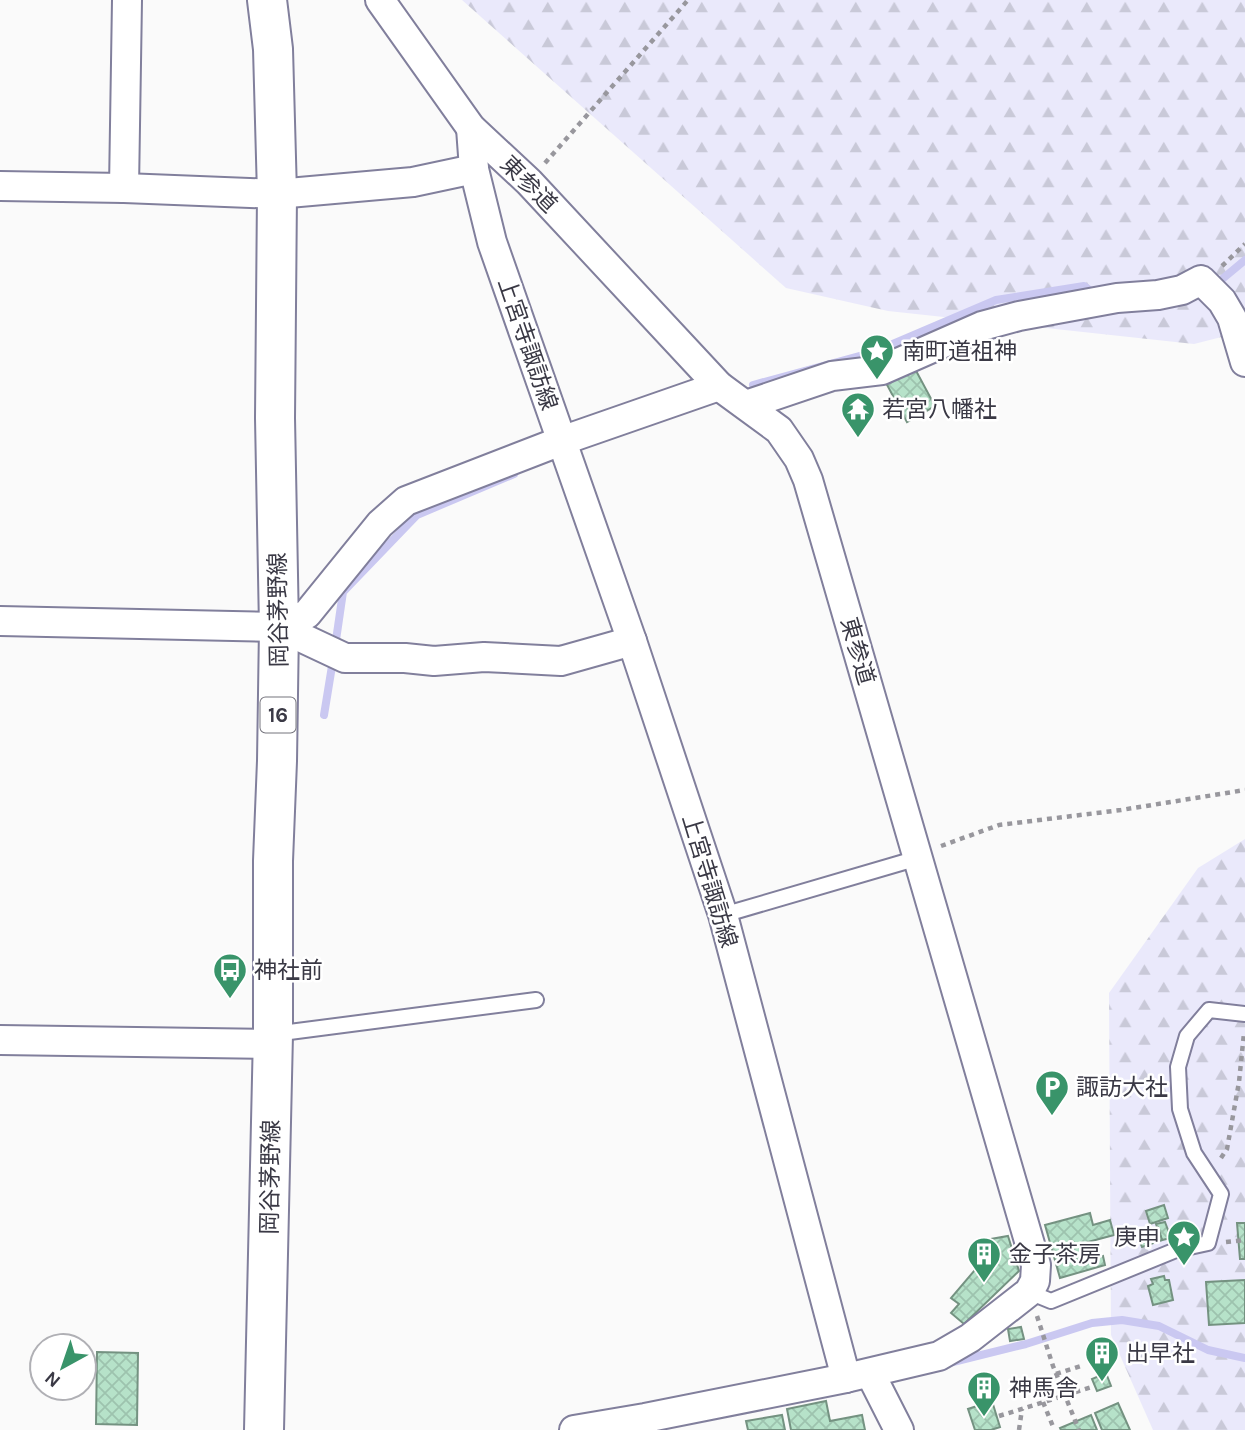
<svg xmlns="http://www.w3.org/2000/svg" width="1245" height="1430" viewBox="0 0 1245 1430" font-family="Karla,'Noto Sans JP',sans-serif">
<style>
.forest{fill:url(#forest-firs)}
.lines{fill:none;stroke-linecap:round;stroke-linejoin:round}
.stream{stroke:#cac8f1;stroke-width:8}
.building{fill:url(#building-cross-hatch);stroke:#749281;stroke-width:2}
.lane-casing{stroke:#817f9c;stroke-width:18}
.street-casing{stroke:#817f9c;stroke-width:32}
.primary-casing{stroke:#817f9c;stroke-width:42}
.path{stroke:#98979d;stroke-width:4.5;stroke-dasharray:5 5;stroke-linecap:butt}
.lane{stroke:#fff;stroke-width:14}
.street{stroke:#fff;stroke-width:28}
.primary{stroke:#fff;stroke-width:38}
.labels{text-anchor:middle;stroke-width:5;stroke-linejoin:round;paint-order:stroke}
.shield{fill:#fff;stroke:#75747d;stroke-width:2}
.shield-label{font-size:21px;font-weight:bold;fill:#3a3945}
.street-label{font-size:23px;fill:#3a3945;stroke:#fff}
.poi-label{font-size:23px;fill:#3a3945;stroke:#fff;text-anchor:start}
</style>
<defs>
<pattern id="forest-firs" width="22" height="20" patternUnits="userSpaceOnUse" patternTransform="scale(1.75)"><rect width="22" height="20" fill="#eae9fb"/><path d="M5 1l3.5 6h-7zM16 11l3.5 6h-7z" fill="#c9c9d8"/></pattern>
<pattern id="building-cross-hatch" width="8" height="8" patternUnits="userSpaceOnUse" patternTransform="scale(1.75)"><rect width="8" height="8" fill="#b6e2c9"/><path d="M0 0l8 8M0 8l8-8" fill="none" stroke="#9dc3ae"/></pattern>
</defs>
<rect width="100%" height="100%" fill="#fafafa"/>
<g class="forest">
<polygon points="462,0 1245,0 1245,331 1194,344 888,311 786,288"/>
<polygon points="1245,839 1245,1430 1153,1430 1111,1335 1109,993 1198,868"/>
</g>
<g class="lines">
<g class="stream">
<polyline points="1215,285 1245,260"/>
<polyline points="753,385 874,352 996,300 1084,286 1096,295"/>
<polyline points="335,647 343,592 417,515 514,474"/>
<polyline points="324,715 333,660"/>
<polyline points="949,1363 1026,1344 1092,1323 1122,1320 1159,1326 1208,1350 1245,1358"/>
</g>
</g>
<g class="building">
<polygon points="914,367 935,406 907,422 886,383"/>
<polygon points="1164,1205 1168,1218 1150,1224 1146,1211"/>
<polygon points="1090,1213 1093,1225 1110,1220 1114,1235 1088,1242 1093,1258 1103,1256 1105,1265 1060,1278 1045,1225"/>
<polygon points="1165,1222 1171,1238 1162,1240 1156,1224"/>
<polygon points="1237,1223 1245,1223 1245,1259 1240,1259"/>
<polygon points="1158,1227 1162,1240 1142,1247 1137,1234"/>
<polygon points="1008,1236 1019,1271 964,1324 951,1313 959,1304 951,1298 986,1257 980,1252 991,1239"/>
<polygon points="1164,1276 1165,1280 1169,1280 1173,1300 1153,1305 1148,1286 1153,1284 1151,1279"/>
<polygon points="1245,1280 1245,1323 1209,1325 1206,1282"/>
<polygon points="1021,1327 1024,1339 1010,1341 1008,1329"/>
<polygon points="97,1352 138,1353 137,1425 96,1424"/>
<polygon points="1106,1373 1111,1386 1097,1391 1092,1379"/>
<polygon points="826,1401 830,1421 862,1415 865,1430 791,1430 787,1409"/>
<polygon points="992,1401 1000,1427 991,1430 975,1430 968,1409"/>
<polygon points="1118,1403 1130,1430 1102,1430 1095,1413"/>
<polygon points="782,1415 785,1430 748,1430 746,1421"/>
<polygon points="1091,1415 1097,1430 1061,1430 1060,1428"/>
</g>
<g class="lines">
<g class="lane-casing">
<g id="lane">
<polyline points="723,915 918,858"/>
<polyline points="274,1034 536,1000"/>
<polyline points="1029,1292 1051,1301 1176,1250 1208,1243 1221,1194 1194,1153 1180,1109 1178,1067 1187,1036 1209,1010 1245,1014"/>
</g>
</g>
<g class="street-casing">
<g id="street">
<polyline points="380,0 471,128 529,182 719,386 779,430 799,459 808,480 1036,1265 1035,1281 1029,1292 970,1338 939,1356 846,1378 645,1418 574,1430"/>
<polyline points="471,128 474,169 492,242 632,641 723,915 846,1378"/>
<polyline points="0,186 124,188 277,194 413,182 474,169"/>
<polyline points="124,188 127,0"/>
<polyline points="746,405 832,376 882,370 982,326 1019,316 1117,298 1158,295 1182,290 1201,280 1222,301 1232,318 1245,362"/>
<polyline points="0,621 279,627 345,658 405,658 434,661 484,657 561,661 632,641"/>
<polyline points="279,627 307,614 380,524 406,501 561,441 719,386"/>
<polyline points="0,1040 272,1044"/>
<polyline points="870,1373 899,1430"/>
</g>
</g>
<g class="primary-casing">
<polyline id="primary" points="264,1430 273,1034 273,861 277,761 279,627 275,418 277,194 273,49 267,0"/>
</g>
<g class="path">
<polyline points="545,163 688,0"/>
<polyline points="1222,266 1245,244"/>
<polyline points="941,846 999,825 1121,810 1245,790"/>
<polyline points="1221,1158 1227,1149 1239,1082 1244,1033"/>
<polyline points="1226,1242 1245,1240"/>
<polyline points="1037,1316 1053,1366 1079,1430"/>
<polyline points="1056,1374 1081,1366"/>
<polyline points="1043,1402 1054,1429"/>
<polyline points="999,1416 1092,1387"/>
<polyline points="1019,1430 1022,1409"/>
</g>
<use href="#lane" class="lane"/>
<use href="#street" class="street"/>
<use href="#primary" class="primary"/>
</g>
<defs>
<g id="sight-pin" transform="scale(1.75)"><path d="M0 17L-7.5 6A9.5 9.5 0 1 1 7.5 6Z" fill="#39946a" stroke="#fff"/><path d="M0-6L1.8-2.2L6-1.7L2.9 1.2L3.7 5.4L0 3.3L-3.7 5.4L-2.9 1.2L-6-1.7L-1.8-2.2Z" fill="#fff"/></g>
<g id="temple-pin" transform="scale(1.75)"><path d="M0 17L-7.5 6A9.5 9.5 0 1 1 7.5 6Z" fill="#39946a" stroke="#fff"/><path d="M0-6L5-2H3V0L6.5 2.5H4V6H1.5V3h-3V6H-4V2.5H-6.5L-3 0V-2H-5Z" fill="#fff"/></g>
<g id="bus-pin" transform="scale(1.75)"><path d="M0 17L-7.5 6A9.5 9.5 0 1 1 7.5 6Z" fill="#39946a" stroke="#fff"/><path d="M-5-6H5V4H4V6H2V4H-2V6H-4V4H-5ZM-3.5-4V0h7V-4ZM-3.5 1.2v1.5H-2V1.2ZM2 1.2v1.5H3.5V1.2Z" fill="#fff"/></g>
<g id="parking-pin" transform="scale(1.75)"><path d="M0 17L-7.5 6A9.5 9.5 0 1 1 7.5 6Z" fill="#39946a" stroke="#fff"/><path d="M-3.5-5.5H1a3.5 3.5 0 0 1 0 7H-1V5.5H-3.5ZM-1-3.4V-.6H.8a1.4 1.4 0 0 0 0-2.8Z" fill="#fff"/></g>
<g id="building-pin" transform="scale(1.75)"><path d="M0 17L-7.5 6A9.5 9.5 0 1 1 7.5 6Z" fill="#39946a" stroke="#fff"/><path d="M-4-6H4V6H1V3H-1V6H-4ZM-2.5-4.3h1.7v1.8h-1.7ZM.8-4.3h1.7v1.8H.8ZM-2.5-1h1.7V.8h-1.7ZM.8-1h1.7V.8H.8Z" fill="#fff"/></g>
</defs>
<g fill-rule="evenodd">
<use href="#sight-pin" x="877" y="351"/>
<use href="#temple-pin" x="858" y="409"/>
<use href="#bus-pin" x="230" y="970"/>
<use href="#parking-pin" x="1052" y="1087"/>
<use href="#sight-pin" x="1184" y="1237"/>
<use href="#building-pin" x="984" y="1254"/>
<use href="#building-pin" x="1102" y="1353"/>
<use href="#building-pin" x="984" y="1388"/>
</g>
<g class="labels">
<rect class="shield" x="260.5" y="697.5" width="35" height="35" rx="5"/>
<g class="shield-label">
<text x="278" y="722">16</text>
</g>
<g class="street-label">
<text transform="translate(529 184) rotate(45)" y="8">東参道</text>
<text transform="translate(528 344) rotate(71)" y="8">上宮寺諏訪線</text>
<text transform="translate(278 610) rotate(-91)" y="8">岡谷茅野線</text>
<text transform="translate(858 651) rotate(74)" y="8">東参道</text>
<text transform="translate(710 881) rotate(73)" y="8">上宮寺諏訪線</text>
<text transform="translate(270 1177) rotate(-89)" y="8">岡谷茅野線</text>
</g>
<g class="poi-label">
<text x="902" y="359">南町道祖神</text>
<text x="882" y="417">若宮八幡社</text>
<text x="254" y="978">神社前</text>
<text x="1076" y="1095">諏訪大社</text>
<text x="1160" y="1245" text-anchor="end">庚申</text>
<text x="1009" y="1262">金子茶房</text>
<text x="1126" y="1361">出早社</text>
<text x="1009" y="1396">神馬舎</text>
</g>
</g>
<g transform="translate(63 1367) rotate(220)"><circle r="33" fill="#ffffff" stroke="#b0b0b5" stroke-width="2"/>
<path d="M0-5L12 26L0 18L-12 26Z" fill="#39946a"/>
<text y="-10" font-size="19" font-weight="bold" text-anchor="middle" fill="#3a3945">N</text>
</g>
</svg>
